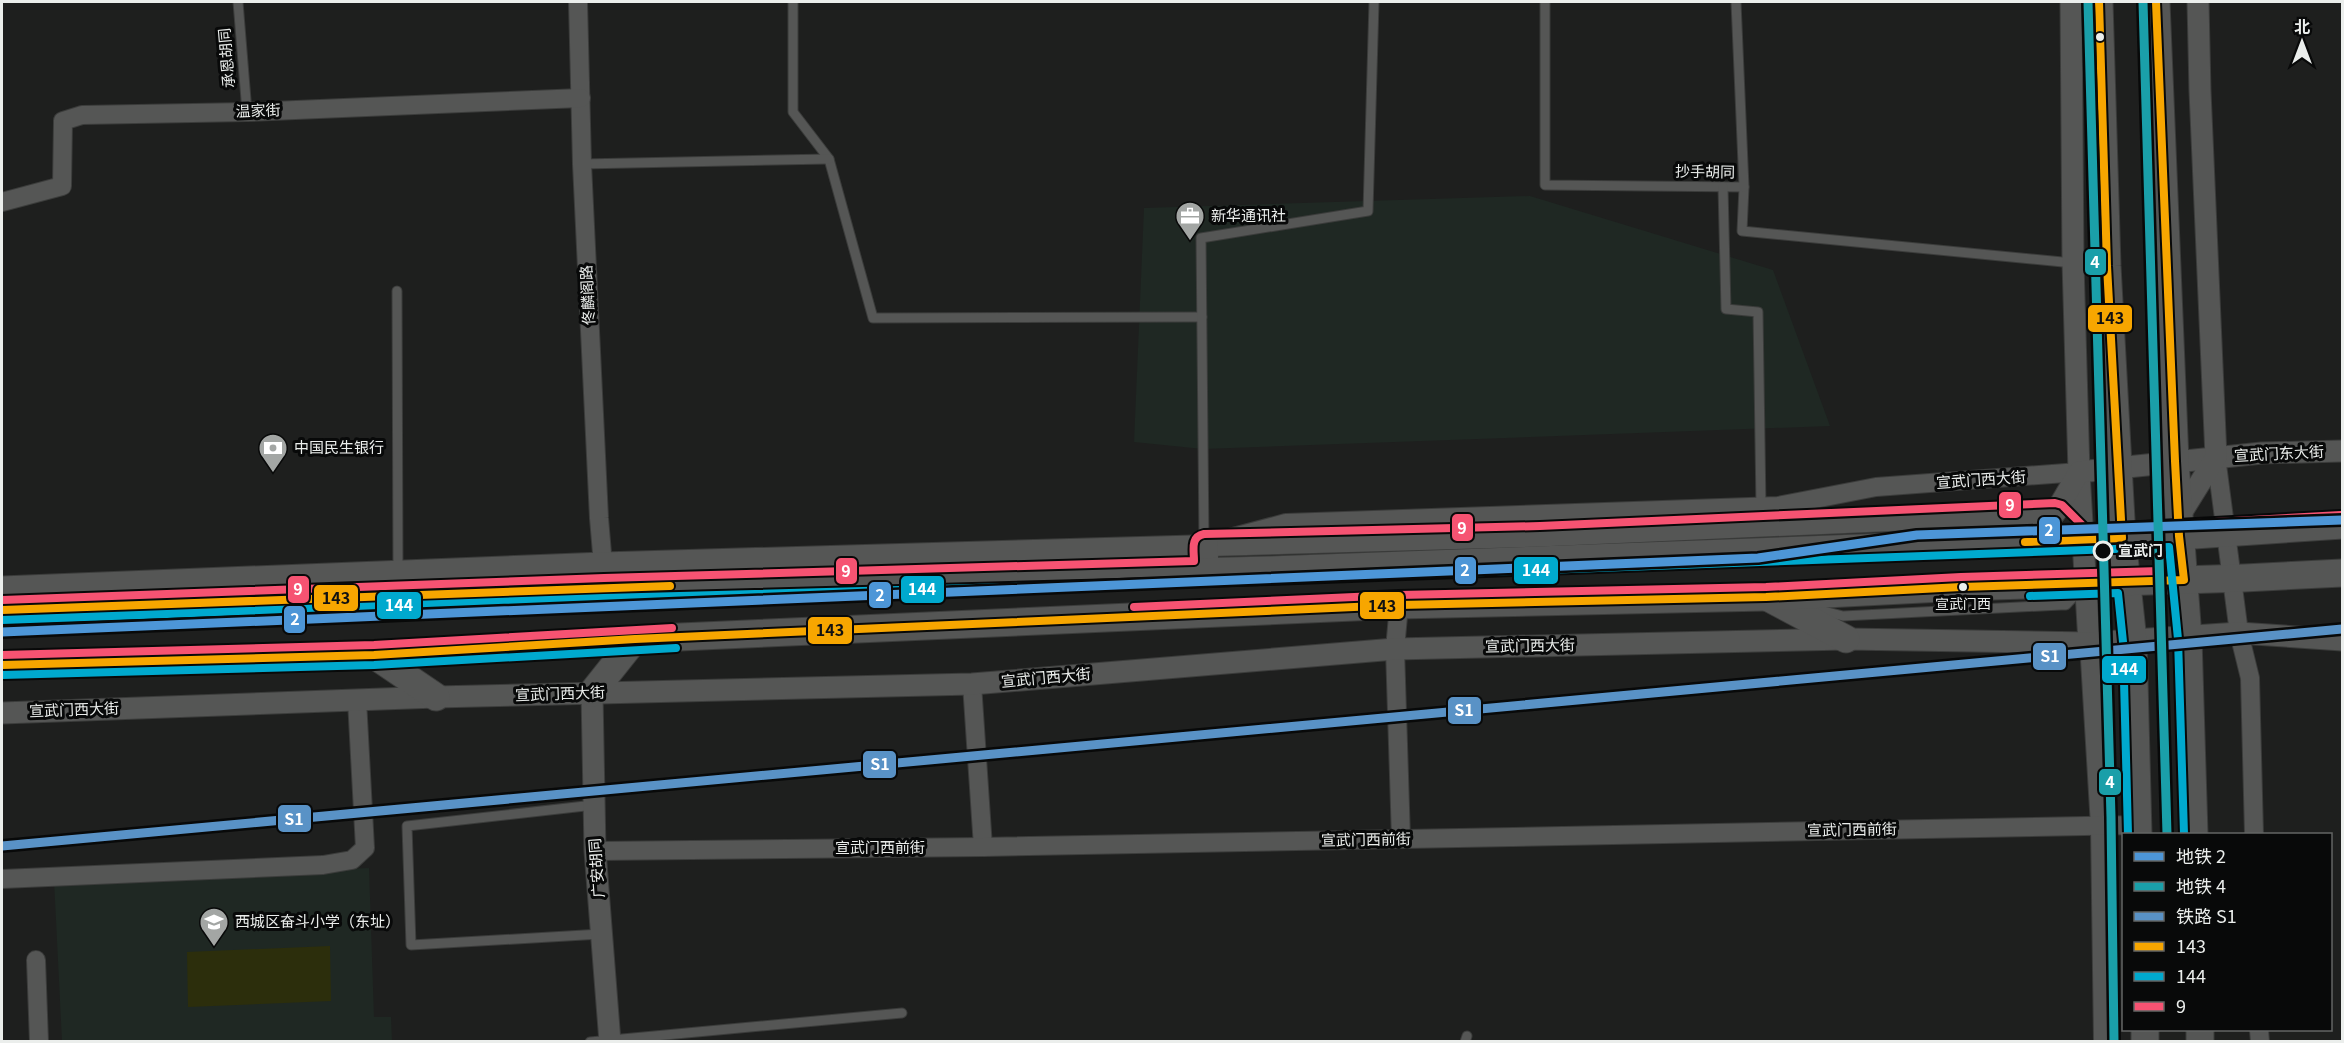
<svg xmlns="http://www.w3.org/2000/svg" width="2344" height="1043" viewBox="0 0 2344 1043" font-family="Georgia,'Noto Sans SC',serif">
<style>
.built{fill:#1f2823}
.green{fill:#2c2e0c}
.lines{fill:none;stroke-linecap:round;stroke-linejoin:round}
.service-casing{stroke:#3b3c3b;stroke-width:11}
.minor-casing{stroke:#3b3c3b;stroke-width:20}
.tertiary-casing{stroke:#3b3c3b;stroke-width:23}
.primary-casing{stroke:#3b3c3b;stroke-width:29}
.service{stroke:#555655;stroke-width:9}
.minor{stroke:#555655;stroke-width:18}
.tertiary{stroke:#555655;stroke-width:21}
.primary{stroke:#555655;stroke-width:27}
.bus-1-casing{stroke:#080909;stroke-width:12}
.bus-2-casing{stroke:#080909;stroke-width:12}
.bus-3-casing{stroke:#080909;stroke-width:12}
.bus-1{stroke:#f7a600;stroke-width:8}
.bus-2{stroke:#00a9ce;stroke-width:8}
.bus-3{stroke:#f65372;stroke-width:8}
.rail-1-casing{stroke:#080909;stroke-width:14}
.rail-1{stroke:#5992c6;stroke-width:9}
.metro-1-casing{stroke:#080909;stroke-width:14}
.metro-2-casing{stroke:#080909;stroke-width:14}
.metro-1{stroke:#4d96d7;stroke-width:9}
.metro-2{stroke:#1a9fa9;stroke-width:9}
.bus-dot{fill:#ebeeec;stroke:#080909;stroke-width:2}
.stop-dot{fill:#080909;stroke:#ebeeec;stroke-width:3}
.labels{text-anchor:middle;stroke-width:6;stroke-linejoin:round;paint-order:stroke}
.bus-label{font-size:14px;fill:#ebeeec;stroke:#080909}
.street-label{font-size:15px;fill:#ebeeec;stroke:#080909}
.poi-label{font-size:15px;fill:#ebeeec;stroke:#080909;text-anchor:start}
.stop-label{font-size:15px;font-weight:bold;fill:#ebeeec;stroke:#080909;text-anchor:start}
.line-badge{stroke:#080909;stroke-width:2}
.badge-label{font-size:16px;text-anchor:middle;font-weight:bold;fill:#fff}
.pale-badge-label{font-size:16px;text-anchor:middle;font-weight:bold;fill:#111}
</style>
<rect width="100%" height="100%" fill="#1e1f1e"/>
<g class="built">
<polygon points="1530,196 1773,270 1830,426 1203,449 1134,442 1144,208"/>
<polygon points="369,868 374,1017 391,1017 392,1041 62,1041 54,880"/>
</g>
<polygon class="green" points="330,946 331,1001 188,1007 187,952"/>
<g class="lines">
<g class="service-casing">
<g id="service">
<polyline points="238,2 247,112"/>
<polyline points="793,2 793,112 829,159 873,318 1202,317"/>
<polyline points="1545,2 1545,185 1744,187 1742,231 2104,266"/>
<polyline points="1736,2 1744,187"/>
<polyline points="582,164 829,159"/>
<polyline points="1723,187 1726,309 1758,312 1761,507"/>
<polyline points="397,291 398,571"/>
<polyline points="1204,542 1201,238 1368,211 1374,2"/>
<polyline points="1812,608 1843,616 2061,605 2066,605 2081,589"/>
<polyline points="594,805 407,826 411,945 601,934"/>
<polyline points="590,1042 902,1013"/>
<polyline points="1465,1042 1467,1036"/>
</g>
</g>
<g class="minor-casing">
<g id="minor">
<polyline points="578,2 582,164 599,518 604,577"/>
<polyline points="2,202 62,186 63,121 82,115 247,112 581,98"/>
<polyline points="2216,457 2239,633 2250,678 2254,834"/>
<polyline points="1222,540 1286,523 1778,506 1876,487 2079,472"/>
<polyline points="1399,605 1395,649 1401,839"/>
<polyline points="2089,643 2100,826 2103,1042"/>
<polyline points="972,684 983,847"/>
<polyline points="595,851 983,847 2138,825"/>
<polyline points="2,879 323,865 352,860 365,848 357,700"/>
<polyline points="36,960 39,1042"/>
<polyline points="2259,1030 2260,1042"/>
</g>
</g>
<g class="tertiary-casing">
<g id="tertiary">
<polyline points="2071,2 2073,262 2079,472 2089,643"/>
<polyline points="2055,513 2079,472 2262,453 2342,451"/>
<polyline points="2178,518 2216,457 2200,91 2198,2"/>
<polyline points="2,587 603,563 1540,536 2055,513"/>
<polyline points="592,693 595,851 610,1042"/>
<polyline points="2,713 436,697 972,684 1395,649 1846,639 2089,643 2239,633 2342,640"/>
</g>
</g>
<g class="primary-casing">
<g id="primary">
<polyline points="2099,2 2107,266 2122,538 2133,641 2138,834"/>
<polyline points="2156,2 2175,461 2188,638 2194,834"/>
<polyline points="1204,544 1205,571"/>
<polyline points="1767,597 1846,639"/>
<polyline points="2,610 604,588 1269,570 2179,536 2342,525"/>
<polyline points="374,655 436,697"/>
<polyline points="2,665 374,655 635,639 1399,605 1766,597 1961,587 2244,578 2342,573"/>
<polyline points="592,693 635,639"/>
<polyline points="2145,1030 2145,1042"/>
<polyline points="2200,1030 2200,1042"/>
</g>
</g>
<use href="#service" class="service"/>
<use href="#minor" class="minor"/>
<use href="#tertiary" class="tertiary"/>
<use href="#primary" class="primary"/>
<g class="bus-1-casing">
<g id="bus-1">
<polyline points="2025,542 2122,538 2107,266 2099,2"/>
<polyline points="2,610 670,586"/>
<polyline points="2,665 374,655 635,639 1399,605 1766,597 1961,587 2184,580 2179,536 2175,461 2156,2"/>
</g>
</g>
<g class="bus-2-casing">
<g id="bus-2">
<polyline points="2030,596 2118,593 2123,642 2128,834"/>
<polyline points="2,620 604,598 1269,580 2169,547 2178,639 2184,834"/>
<polyline points="2,675 374,665 676,648"/>
</g>
</g>
<g class="bus-3-casing">
<g id="bus-3">
<path d="M2 600 604 578 1194 561C1194 550 1190 537 1204 534L1540 526 2055 503 2062 505 2086 529 2341 515"/>
<polyline points="1134,607 1399,595 1766,587 1961,577 2160,571"/>
<polyline points="2,655 374,645 672,628"/>
</g>
</g>
<use href="#bus-1" class="bus-1"/>
<use href="#bus-2" class="bus-2"/>
<use href="#bus-3" class="bus-3"/>
<g class="rail-1-casing">
<polyline id="rail-1" points="2,846 2342,629"/>
</g>
<use href="#rail-1" class="rail-1"/>
<g class="metro-1-casing">
<polyline id="metro-1" points="2,632 1758,558 1917,535 2342,520"/>
</g>
<g class="metro-2-casing">
<g id="metro-2">
<polyline points="2088,2 2111,817 2114,1042"/>
<polyline points="2143,2 2167,834"/>
</g>
</g>
<use href="#metro-1" class="metro-1"/>
<use href="#metro-2" class="metro-2"/>
</g>
<defs>
<g id="office-pin" transform="scale(1.5)"><path d="M0 17L-7.5 6A9.5 9.5 0 1 1 7.5 6Z" fill="#a3a6a4" stroke="#080909"/><path d="M-6-3h4V-5.5h4V-3h4V5H-6ZM-1-4.5V-3h2v-1.5ZM-6 0V1H6V0Z" fill="#fff"/></g>
<g id="bank-pin" transform="scale(1.5)"><path d="M0 17L-7.5 6A9.5 9.5 0 1 1 7.5 6Z" fill="#a3a6a4" stroke="#080909"/><path d="M-6-4H6V4H-6ZM0-2.3a2.3 2.3 0 1 0 0 4.6a2.3 2.3 0 1 0 0-4.6Z" fill="#fff"/></g>
<g id="school-pin" transform="scale(1.5)"><path d="M0 17L-7.5 6A9.5 9.5 0 1 1 7.5 6Z" fill="#a3a6a4" stroke="#080909"/><path d="M0-5L7-2L0 1L-7-2ZM-4 1L0 2.5L4 1V4Q0 6-4 4Z" fill="#fff"/></g>
</defs>
<g fill-rule="evenodd">
<use href="#office-pin" x="1190" y="216"/>
<use href="#bank-pin" x="273" y="448"/>
<use href="#school-pin" x="214" y="922"/>
</g>
<g class="bus-dot">
<circle cx="2100" cy="37" r="5"/>
<circle cx="1963" cy="587" r="5"/>
</g>
<circle class="stop-dot" cx="2103" cy="551" r="9"/>
<g class="labels">
<g class="bus-label">
<text x="1963" y="609">宣武门西</text>
</g>
<g class="street-label">
<text transform="translate(227 58) rotate(-95)" y="5">承恩胡同</text>
<text transform="translate(258 111) rotate(-2)" y="5">温家街</text>
<text transform="translate(1705 172) rotate(1)" y="5">抄手胡同</text>
<text transform="translate(588 295) rotate(-93)" y="5">佟麟阁路</text>
<text transform="translate(2279 454) rotate(-3)" y="5">宣武门东大街</text>
<text transform="translate(1981 480) rotate(-4)" y="5">宣武门西大街</text>
<text transform="translate(1530 646) rotate(-1)" y="5">宣武门西大街</text>
<text transform="translate(1046 678) rotate(-5)" y="5">宣武门西大街</text>
<text transform="translate(560 694) rotate(-2)" y="5">宣武门西大街</text>
<text transform="translate(74 710) rotate(-2)" y="5">宣武门西大街</text>
<text transform="translate(1852 830) rotate(-1)" y="5">宣武门西前街</text>
<text transform="translate(1366 840) rotate(-1)" y="5">宣武门西前街</text>
<text x="880" y="853">宣武门西前街</text>
<text transform="translate(597 868) rotate(-94)" y="5">广安胡同</text>
</g>
<g class="poi-label">
<text x="1211" y="221">新华通讯社</text>
<text x="294" y="453">中国民生银行</text>
<text x="235" y="927">西城区奋斗小学（东址）</text>
</g>
<g class="stop-label">
<text x="2118" y="556">宣武门</text>
</g>
</g>
<g class="line-badge">
<rect x="2084" y="248" width="23" height="28" rx="6" fill="#1a9fa9"/>
<rect x="2087" y="304" width="46" height="29" rx="6" fill="#f7a600"/>
<rect x="1998" y="491" width="24" height="28" rx="6" fill="#f65372"/>
<rect x="1451" y="513" width="23" height="29" rx="6" fill="#f65372"/>
<rect x="2038" y="516" width="23" height="29" rx="6" fill="#4d96d7"/>
<rect x="1513" y="556" width="46" height="29" rx="6" fill="#00a9ce"/>
<rect x="1454" y="556" width="23" height="29" rx="6" fill="#4d96d7"/>
<rect x="835" y="557" width="23" height="28" rx="6" fill="#f65372"/>
<rect x="287" y="575" width="23" height="29" rx="6" fill="#f65372"/>
<rect x="900" y="575" width="45" height="29" rx="6" fill="#00a9ce"/>
<rect x="868" y="581" width="24" height="28" rx="6" fill="#4d96d7"/>
<rect x="313" y="584" width="46" height="28" rx="6" fill="#f7a600"/>
<rect x="376" y="591" width="46" height="29" rx="6" fill="#00a9ce"/>
<rect x="1359" y="591" width="46" height="29" rx="6" fill="#f7a600"/>
<rect x="283" y="605" width="23" height="29" rx="6" fill="#4d96d7"/>
<rect x="807" y="616" width="46" height="29" rx="6" fill="#f7a600"/>
<rect x="2032" y="642" width="35" height="29" rx="6" fill="#5992c6"/>
<rect x="2101" y="655" width="46" height="29" rx="6" fill="#00a9ce"/>
<rect x="1447" y="696" width="35" height="29" rx="6" fill="#5992c6"/>
<rect x="862" y="750" width="35" height="29" rx="6" fill="#5992c6"/>
<rect x="2098" y="768" width="24" height="28" rx="6" fill="#1a9fa9"/>
<rect x="277" y="804" width="35" height="29" rx="6" fill="#5992c6"/>
</g>
<g class="badge-label">
<text x="2095" y="268">4</text>
<text x="2010" y="511">9</text>
<text x="1462" y="534">9</text>
<text x="2049" y="536">2</text>
<text x="1536" y="576">144</text>
<text x="1465" y="576">2</text>
<text x="846" y="577">9</text>
<text x="298" y="595">9</text>
<text x="922" y="595">144</text>
<text x="880" y="601">2</text>
<text x="399" y="611">144</text>
<text x="295" y="625">2</text>
<text x="2050" y="662">S1</text>
<text x="2124" y="675">144</text>
<text x="1464" y="716">S1</text>
<text x="880" y="770">S1</text>
<text x="2110" y="788">4</text>
<text x="294" y="825">S1</text>
</g>
<g class="pale-badge-label">
<text x="2110" y="324">143</text>
<text x="336" y="604">143</text>
<text x="1382" y="612">143</text>
<text x="830" y="636">143</text>
</g>
<rect width="2344" height="1043" fill="none" stroke="#ebeeec" stroke-width="6"/>
<rect x="2122" y="833" width="210" height="198" fill="#080909" stroke="#636564" stroke-width="1.5"/>
<rect x="2134" y="852" width="30" height="9" fill="#4d96d7" stroke="#636564" stroke-width="1.5"/>
<text x="2176" y="863" font-size="18" fill="#ebeeec">地铁 2</text>
<rect x="2134" y="882" width="30" height="9" fill="#1a9fa9" stroke="#636564" stroke-width="1.5"/>
<text x="2176" y="893" font-size="18" fill="#ebeeec">地铁 4</text>
<rect x="2134" y="912" width="30" height="9" fill="#5992c6" stroke="#636564" stroke-width="1.5"/>
<text x="2176" y="923" font-size="18" fill="#ebeeec">铁路 S1</text>
<rect x="2134" y="942" width="30" height="9" fill="#f7a600" stroke="#636564" stroke-width="1.5"/>
<text x="2176" y="953" font-size="18" fill="#ebeeec">143</text>
<rect x="2134" y="972" width="30" height="9" fill="#00a9ce" stroke="#636564" stroke-width="1.5"/>
<text x="2176" y="983" font-size="18" fill="#ebeeec">144</text>
<rect x="2134" y="1002" width="30" height="9" fill="#f65372" stroke="#636564" stroke-width="1.5"/>
<text x="2176" y="1013" font-size="18" fill="#ebeeec">9</text>
<g transform="translate(2302 42)" stroke="#080909" stroke-width="4.5" paint-order="stroke">
<path d="M0-4.5L10 22L0 15L-10 22Z" fill="#ebeeec"/>
<text y="-9" font-size="16" font-weight="bold" text-anchor="middle" fill="#ebeeec">北</text>
</g>
</svg>
